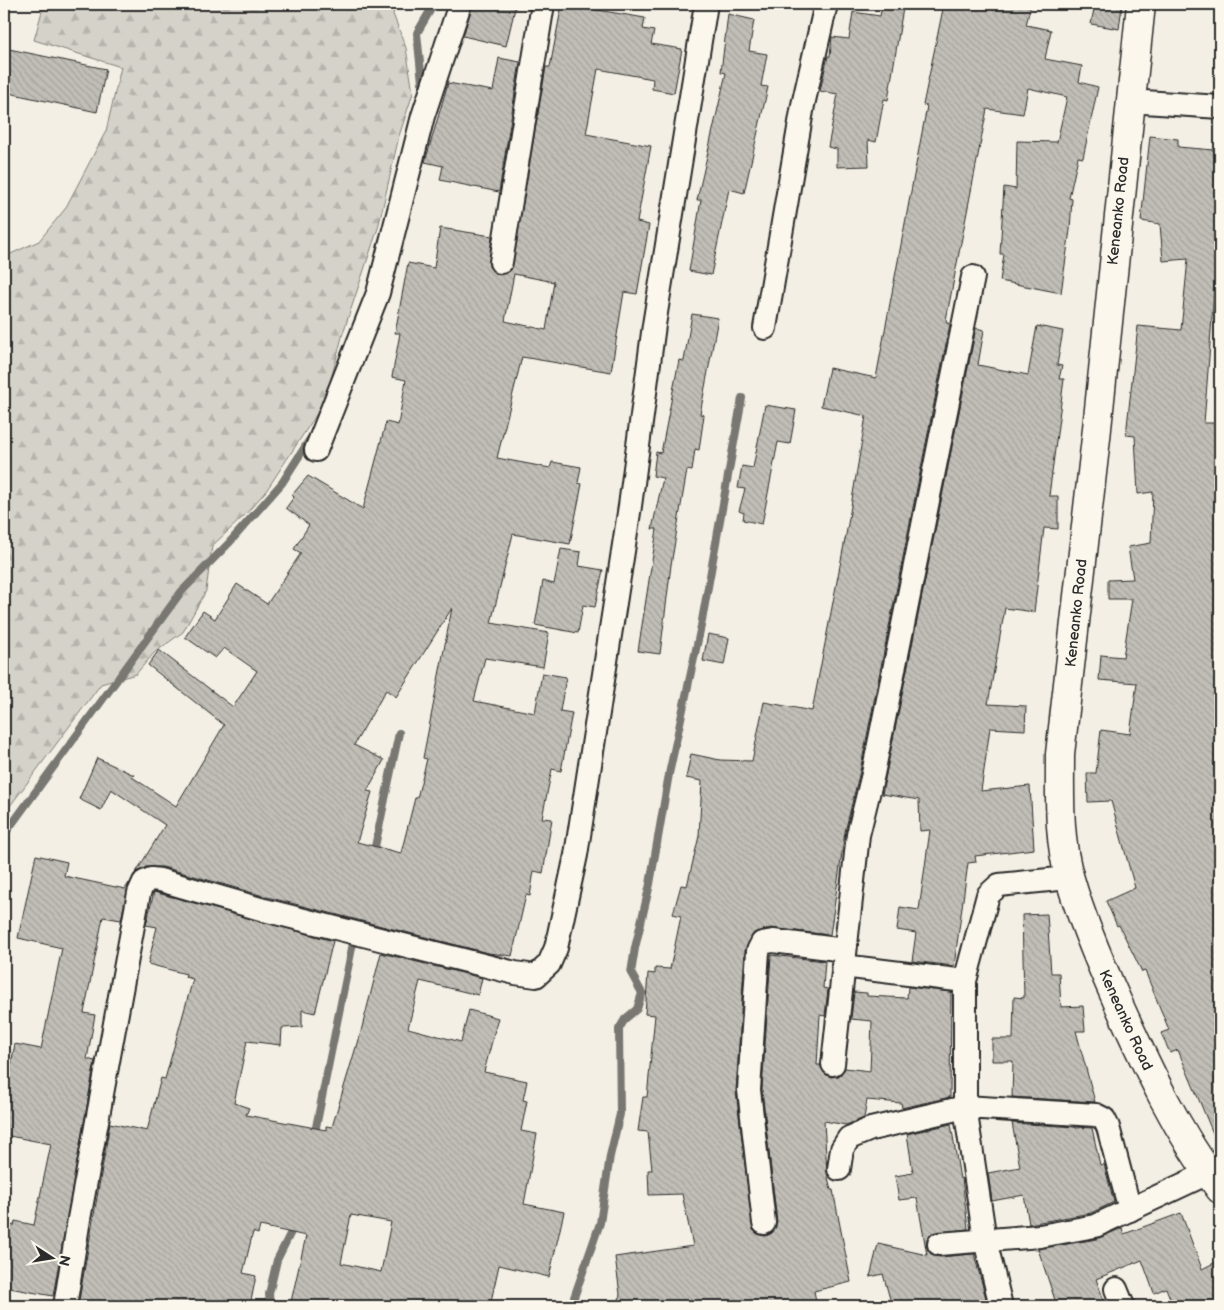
<svg xmlns="http://www.w3.org/2000/svg" width="1224" height="1310" viewBox="0 0 1224 1310" font-family="'Balsamiq Sans',sans-serif">
<style>
.forest{fill:url(#forest-firs);stroke:#807e7a}
.lines{fill:none;stroke-linecap:round;stroke-linejoin:round}
.stream{stroke:#787772;stroke-width:8}
.building{fill:url(#building-back-hatch);stroke:#2b2b2b;fill-rule:evenodd}
.street-casing{stroke:#2b2b2b;stroke-width:26}
.secondary-casing{stroke:#2b2b2b;stroke-width:31}
.street{stroke:#fbf7ec;stroke-width:22}
.secondary{stroke:#fbf7ec;stroke-width:28}
.labels{text-anchor:middle;stroke-width:5;stroke-linejoin:round;paint-order:stroke}
.street-label{font-size:15px;fill:#2b2b2b;stroke:#fbf7ec}
</style>
<defs>
<pattern id="forest-firs" width="22" height="20" patternUnits="userSpaceOnUse" patternTransform="scale(1.25)"><rect width="22" height="20" fill="#d5d2c9"/><path d="M5 1l3.5 6h-7zM16 11l3.5 6h-7z" fill="#b7b4ad"/></pattern>
<pattern id="building-back-hatch" width="6" height="6" patternUnits="userSpaceOnUse" patternTransform="scale(1.25)"><rect width="6" height="6" fill="#c0beb6"/><path d="M-1 5l2 2M0 0l6 6M5-1l2 2" fill="none" stroke="#a5a39d"/></pattern>
</defs>
<rect width="100%" height="100%" fill="#f3efe4"/>
<filter id="ink" filterUnits="userSpaceOnUse"><feTurbulence type="fractalNoise" baseFrequency=".02" numOctaves="2"/><feDisplacementMap in="SourceGraphic" scale="10" xChannelSelector="R" yChannelSelector="G"/><feConvolveMatrix kernelMatrix="1 2 1 2 8 2 1 2 1" color-interpolation-filters="sRGB"/></filter>
<g filter="url(#ink)">
<polygon class="forest" points="44,4 397,4 393,14 406,48 413,93 399,136 378,228 343,333 330,383 320,409 266,491 244,516 212,546 206,591 183,632 154,653 136,674 101,684 4,814 4,257 39,241 65,209 106,131 121,67 34,40"/>
<g class="lines">
<g class="stream">
<polyline points="423,92 417,33 434,4"/>
<polyline points="4,835 181,592 229,543 282,483 310,439"/>
<polyline points="373,856 399,733"/>
<polyline points="314,1137 353,943"/>
<polyline points="270,1306 269,1294 277,1260 295,1224"/>
<polyline points="571,1306 600,1223 610,1156 620,1114 619,1029 625,1019 637,1009 642,993 631,973 635,948 650,884 669,774 701,626 742,398"/>
</g>
</g>
<g class="building">
<polygon points="473,4 516,4 506,46 463,36"/>
<path d="M562 4 645 18 643 29 654 31 651 44 682 49 674 93 652 89 653 79 598 69 586 134 651 146 637 222 649 225 637 294 624 292 611 372 522 357 497 458 550 468 552 462 581 467 578 483 582 484 570 544 513 534 491 623 549 633 543 667 485 658 474 701 535 713 542 673 566 677 560 711 572 713 561 771 552 769 542 818 552 819 543 873 534 871 530 896 526 895 512 956 488 953 267 897 163 867H146L135 874 165 825 111 789 101 810 79 799 97 758 134 775 132 777 176 806 224 725 148 665 159 650 233 707 257 671 224 648 215 658 185 637 203 611 215 619 237 584 267 604 301 553 294 549 309 525 286 508 294 497 292 495 308 476 363 509 386 422 398 425 406 380 392 377 400 333H395L408 263 434 268 440 228 492 236 489 267 499 275 511 270 546 67H550ZM514 274 554 282 546 330 505 321ZM452 608 423 758 427 759 417 798H415L401 853 357 842 372 792 367 791 384 760 354 745 386 690 396 697Z"/>
<polygon points="944,4 1031,4 1026,25 1051,30 1045,59 1082,66 1079,82 1098,87 1083,158 1078,157 1069,198 1072,199 1070,230 1061,293 1000,281 1004,254 1000,254 1004,187 1016,189 1017,141 1057,142 1067,97 1028,88 1023,114 987,109 946,320 947,323 950,324 860,771 845,832 830,935 771,928 754,933 745,950 736,1091 753,1230 759,1235 766,1236 772,1233 777,1222 762,1090 771,955 825,961 823,988 828,989 825,1016 820,1015 817,1065 820,1065 825,1074 831,1077 839,1076 845,1068 870,1071 872,1021 851,1019 854,992 867,993 867,996 907,998 908,987 951,992 950,1097 902,1108 901,1103 867,1100 864,1118 846,1125 824,1121 827,1173 831,1190 833,1190 851,1282 814,1291 817,1306 618,1306 620,1294 615,1257 693,1246 682,1194 649,1195 648,1170 652,1170 648,1132 638,1131 643,1097 647,1097 655,1015 645,1014 648,973 655,974 655,968 670,969 681,916 673,914 681,885 687,886 699,836 702,781 686,778 691,754 720,760 752,761 764,702 812,711 848,524 866,416 821,406 829,368 876,378 927,106 923,105"/>
<polygon points="1095,4 1122,6 1119,29 1091,24"/>
<polygon points="882,5 903,8 888,100 884,99 876,142 868,140 869,166 837,167 837,149 828,147 838,94 820,91 828,56 830,56 832,37 849,39 853,12 880,16"/>
<polygon points="728,14 754,20 749,51 767,54 761,86 768,87 744,193 729,189 711,275 689,271 701,200 697,200 726,73 721,72"/>
<polygon points="4,48 106,69 97,112 4,92"/>
<polygon points="499,58 520,62 499,192 440,180 443,166 425,162 448,83 493,91"/>
<polygon points="1150,136 1178,139 1178,147 1214,150 1218,184 1220,183 1220,264 1216,265 1204,423 1220,423 1220,1150 1178,1050 1170,1053 1161,1033 1169,1030 1145,971 1142,972 1119,925 1117,926 1106,901 1135,888 1111,801 1088,802 1087,773 1096,773 1101,730 1130,734 1137,683 1099,680 1101,655 1123,657 1132,599 1108,599 1108,580 1133,579 1128,547 1151,543 1153,492 1138,494 1135,436 1126,435 1138,326 1181,330 1188,259 1163,261 1160,224 1141,221"/>
<polygon points="692,314 718,318 700,414 704,415 699,450 695,449 692,471 687,470 671,565 660,654 638,651 657,529 652,529 663,478 653,476 656,452 661,453 679,360 684,361"/>
<polygon points="1037,326 1063,331 1057,365 1062,366 1059,379 1064,379 1049,496 1058,496 1058,529 1044,528 1034,612 1005,608 988,704 1026,706 1025,730 990,728 981,791 1030,786 1034,849 975,856 976,862 968,863 954,966 912,961 916,933 897,930 900,907 919,910 930,830 920,831 919,800 882,794 976,328 984,330 978,365 1028,375"/>
<polygon points="765,405 796,410 790,444 778,442 762,524 743,520 744,513 739,511 745,489 738,488 742,466 753,468"/>
<polygon points="561,549 581,552 579,566 603,570 595,607 583,605 578,633 535,625 543,581 554,584"/>
<polygon points="708,634 729,638 724,665 703,661"/>
<polygon points="36,855 67,862 64,876 125,889 129,883 121,920 103,917 84,1013 95,1015 87,1059 95,1061 53,1296 4,1287 4,1223 14,1226 15,1221 34,1225 51,1144 4,1135 4,1099 15,1044 41,1049 62,948 18,938"/>
<path d="M154 892 333 941 315 1013 302 1010V1027L282 1028 281 1045 247 1041 234 1103 249 1108 246 1115 326 1130V1126L332 1127 356 1047H357L381 953 482 978 478 995 420 981 408 1028 461 1042 469 1010 498 1018 484 1072 527 1081 523 1100 527 1101 521 1131 537 1134 524 1204 564 1212 549 1277 499 1265 490 1306H290L306 1236 260 1226 258 1234 253 1232 243 1273 256 1276 250 1306H78L110 1123 147 1131 161 1078 165 1079 193 979 185 977 186 974 148 964 157 927 146 925ZM351 1215 391 1222 381 1272 341 1263Z"/>
<polygon points="1047,914 1051,973 1059,973 1061,1007 1083,1006 1085,1031 1076,1031 1095,1102 1012,1097 1013,1061 992,1061 992,1039 1013,1039 1014,997 1024,998 1022,915"/>
<polygon points="1012,1123 1092,1128 1100,1165 1104,1164 1114,1202 1091,1213 1029,1224 1024,1195 992,1201 988,1173 1020,1167"/>
<polygon points="951,1124 960,1179 962,1178 968,1229 932,1233 927,1238 926,1246 933,1256 940,1257 974,1254 988,1306 892,1306 883,1274 870,1277 878,1244 927,1255 917,1198 899,1200 895,1176 913,1173 907,1134"/>
<polygon points="1181,1213 1202,1269 1220,1260 1220,1306 1173,1306 1166,1288 1154,1293 1142,1260 1096,1279 1106,1306 1057,1306 1038,1249 1097,1239 1122,1228 1124,1234"/>
</g>
<g class="lines">
<g class="street-casing">
<g id="street">
<polyline points="1129,101 1220,107"/>
<polyline points="501,262 543,4"/>
<polyline points="765,328 803,105 826,4"/>
<polyline points="316,450 378,293 423,116 460,4"/>
<polyline points="843,966 965,981"/>
<polyline points="833,1064 858,835 873,774 973,277"/>
<polyline points="839,1169 842,1149 849,1138 871,1129 965,1107 1096,1115 1104,1119 1108,1127 1130,1210"/>
<polyline points="764,1223 749,1090 758,951 762,943 773,941 845,950"/>
<polyline points="939,1244 1040,1236 1095,1226 1208,1173"/>
<polyline points="1116,1289 1123,1306"/>
<polyline points="65,1306 79,1219 139,893 144,882 151,879 160,880 264,910 515,973 536,976 549,964 556,948 576,855 630,506 654,325 706,4"/>
<polyline points="1001,1306 985,1240 965,1107 965,981 988,895 999,885 1069,878"/>
</g>
</g>
<g class="secondary-casing">
<g id="secondary">
<path id="s1" d="M1141 4 1096 438 1060 754C1060 795 1058 840 1070 879 1082 921 1100 963 1118 1003 1147 1067 1177 1132 1220 1189"/>
</g>
</g>
<use href="#street" class="street"/>
<use href="#secondary" class="secondary"/>
</g>
</g>
<g class="labels">
<g class="street-label">
<text transform="translate(1118 211) rotate(-84)" y="5">Keneanko Road</text>
<text transform="translate(1076 613) rotate(-84)" y="5">Keneanko Road</text>
<text dy="5" stroke="none"><textPath href="#s1" startOffset="1032">Keneanko Road</textPath></text>
</g>
</g>
<rect width="1224" height="1310" fill="none" stroke="#fbf7ec" stroke-width="20"/>
<rect x="10" y="10" width="1204" height="1290" fill="none" stroke="#2b2b2b" stroke-width="2" filter="url(#ink)"/>
<g transform="translate(52 1258) rotate(102)" stroke="#fbf7ec" stroke-width="4" paint-order="stroke">
<path d="M0-4L9 19L0 12L-9 19Z" fill="#2b2b2b"/>
<text y="-8" font-size="14" font-weight="bold" text-anchor="middle" fill="#2b2b2b">N</text>
</g>
</svg>
